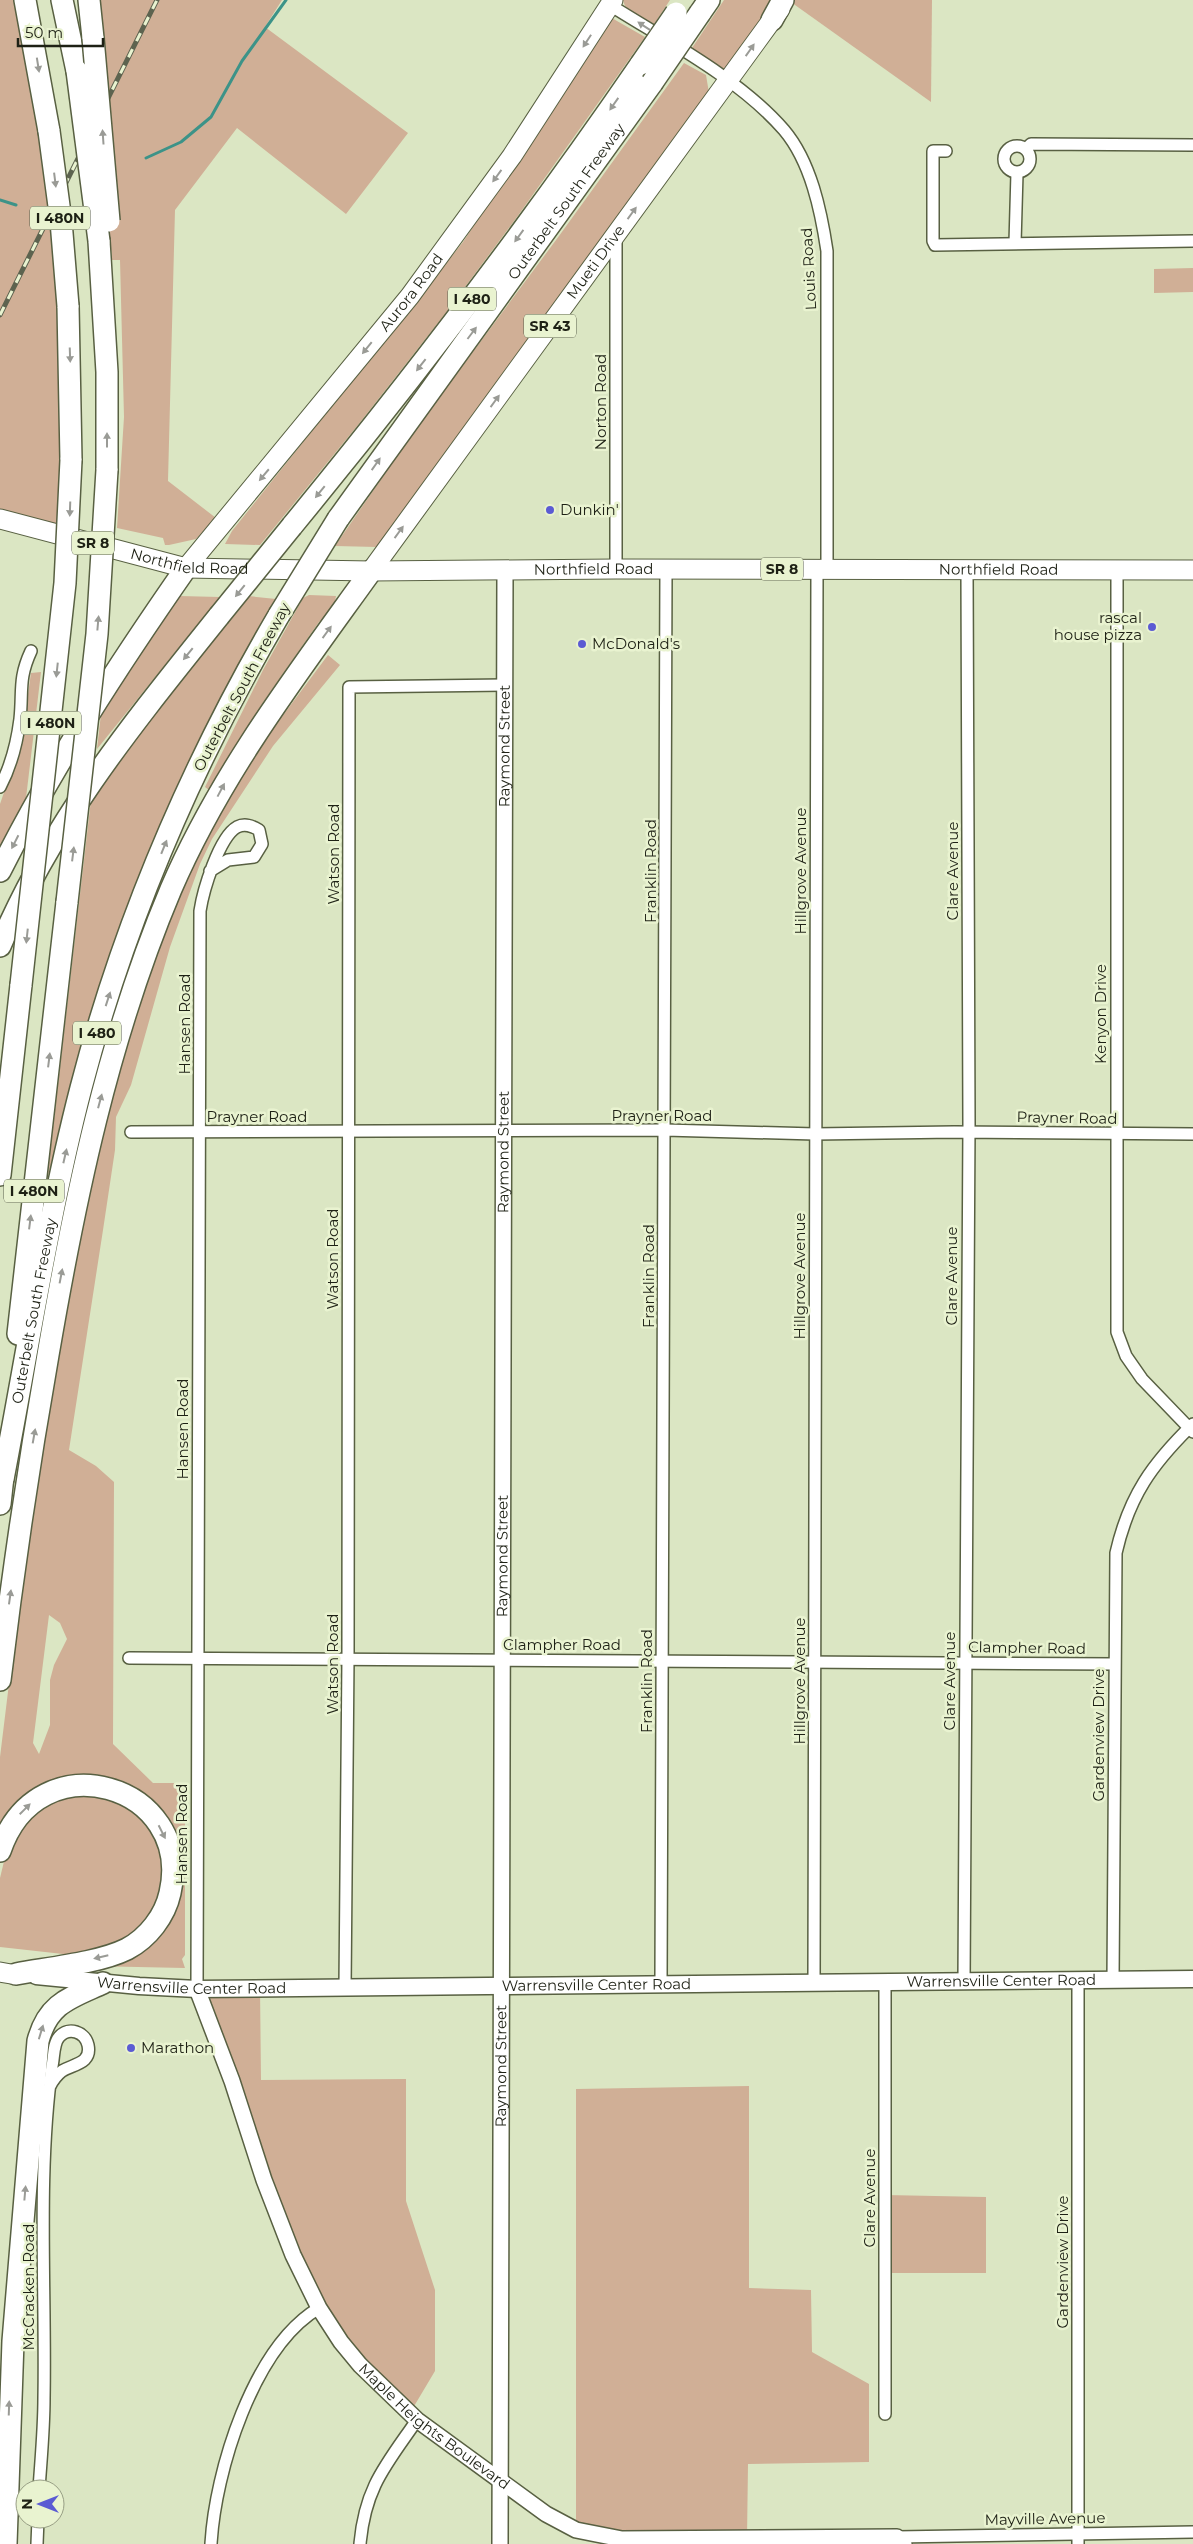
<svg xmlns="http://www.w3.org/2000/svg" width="1193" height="2544" viewBox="0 0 1193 2544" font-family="Montserrat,sans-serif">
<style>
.green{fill:#d0af96;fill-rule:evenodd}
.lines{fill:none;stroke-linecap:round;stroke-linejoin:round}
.stream{stroke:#3c9388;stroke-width:3}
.minor-casing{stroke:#586042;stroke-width:14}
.tertiary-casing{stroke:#586042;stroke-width:18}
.secondary-casing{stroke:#586042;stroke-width:19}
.primary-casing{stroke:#586042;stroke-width:21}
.motorway-casing{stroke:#586042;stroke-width:24}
.minor{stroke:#fff;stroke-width:11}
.tertiary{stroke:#fff;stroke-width:15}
.secondary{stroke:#fff;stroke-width:16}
.primary{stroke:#fff;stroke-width:19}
.motorway{stroke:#fff;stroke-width:21}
.rail-casing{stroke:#5d634f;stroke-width:5}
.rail{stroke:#e9f3d0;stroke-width:3;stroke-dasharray:9;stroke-linecap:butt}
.motorway-bridge-casing{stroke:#586042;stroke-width:24;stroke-linecap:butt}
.motorway-bridge{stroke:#fff;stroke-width:21}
.oneway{fill:#9a9b96}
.poi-dot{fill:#5b5bd3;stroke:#e9f3d0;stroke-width:2}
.labels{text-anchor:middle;stroke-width:5;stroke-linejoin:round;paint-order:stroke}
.shield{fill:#e9f3d0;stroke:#5b604d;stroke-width:1}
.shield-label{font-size:14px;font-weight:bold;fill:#1e2115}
.street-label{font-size:15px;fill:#1e2115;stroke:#e9f3d0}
.poi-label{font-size:15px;fill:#1e2115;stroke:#e9f3d0;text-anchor:start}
</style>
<rect width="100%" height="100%" fill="#dbe6c3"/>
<g class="green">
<polygon points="0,0 25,0 49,131 73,538 0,519"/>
<polygon points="89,0 282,0 265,27 408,133 346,214 237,128 175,210 168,481 216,518 196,539 169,545 165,545 163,538 117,528 124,417 120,260 112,260"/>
<path d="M623 0H670L653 26C643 20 625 13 623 0Z"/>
<polygon points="724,0 775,0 733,64 723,69 692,48"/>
<polygon points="788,0 932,0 931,102"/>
<polygon points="610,17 645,37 517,217 445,314 358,425 260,545 225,544 232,531 463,242"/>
<polygon points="684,63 706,75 709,93 377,547 335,546 417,427 559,236"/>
<polygon points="1193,268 1193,292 1154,293 1154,269"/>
<polygon points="309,595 336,596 333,612 319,622 264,701 209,790 205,787 263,670 303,598"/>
<polygon points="179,596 220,597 97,749 102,705"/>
<polygon points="248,596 276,599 215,712 83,1051 47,1179 92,791"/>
<path d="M328 655 340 665 273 746 212 839 200 864 170 947 131 1085 116 1117 115 1150 103 1230 69 1450 96 1466 114 1482 113 1744 153 1783H185V1955L182 1959 185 1968 90 1966 174 1899 146 1798 131 1786 108 1777H80L0 1829V1757L27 1537 87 1192 138 1002 182 888 219 813 275 726ZM49 1615 60 1623 67 1639 54 1665 50 1680V1725L39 1754 33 1743Z"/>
<polygon points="41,672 24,815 0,852 0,804 21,743 31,673"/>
<polygon points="80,1793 110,1796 131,1808 150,1826 161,1848 161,1897 151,1919 124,1945 72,1955 0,1947 0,1878 8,1845 43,1804"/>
<polygon points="260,1988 261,2080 406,2079 406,2201 435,2290 435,2371 410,2413 319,2308 197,1989"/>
<polygon points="749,2086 749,2288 811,2290 812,2352 869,2384 869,2462 748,2464 747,2538 576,2530 576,2089"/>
<polygon points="885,2195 986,2197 986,2273 885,2273"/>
</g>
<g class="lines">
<g class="stream">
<polyline points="146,158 181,142 211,117 242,61 286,0"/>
<polyline points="0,200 16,205"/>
</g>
<g class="minor-casing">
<g id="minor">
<path d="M610 5C667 41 740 79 784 130 811 162 821 211 827 251V570"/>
<circle cx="1017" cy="159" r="13"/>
<polyline points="1026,149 1031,144 1193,145"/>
<polyline points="946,151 933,151 933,241 935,245 1193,241"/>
<polyline points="1015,243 1017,173"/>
<polyline points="616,569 616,236"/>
<polyline points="1117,569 1117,1332 1126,1356 1142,1379 1193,1432"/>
<path d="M0 787C11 766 17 743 20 719 23 691 18 679 31 651"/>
<polyline points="131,1132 665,1130 815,1134 954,1132 1193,1134"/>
<polyline points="129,1658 1114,1664"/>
<polyline points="1078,1981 1078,2544"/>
<path d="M1113 1981 1116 1553C1129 1496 1152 1464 1193 1424"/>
<polyline points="661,1983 666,569"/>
<polyline points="814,1983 817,569"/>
<polyline points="885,1983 885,2414"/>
<polyline points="964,1983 969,1125 967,570"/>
<polyline points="345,1987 348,1658 349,687 505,685"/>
<path d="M197 1989 200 911C203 891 219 837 237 827 245 823 252 826 259 830L262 844 254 857 228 860 210 871"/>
<path d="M39 2489C41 2459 44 2429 44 2398 46 2288 37 2176 52 2066 54 2058 53 2044 59 2037 69 2026 85 2032 88 2045 92 2064 73 2064 62 2071 57 2075 53 2080 50 2086"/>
<polyline points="897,2537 1193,2532"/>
<polyline points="37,2544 38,2519"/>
<path d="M211 2544C215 2472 253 2347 319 2308"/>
<path d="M360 2544C365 2487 386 2465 417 2420"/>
</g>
</g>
<g class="tertiary-casing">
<g id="tertiary">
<path id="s1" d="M197 1989 232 2081 264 2180 293 2255 319 2308 341 2342 360 2365 417 2420 546 2514 576 2530 622 2539 897 2537 904 2544"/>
<path id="s2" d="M500 2544 505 570"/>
</g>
</g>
<g class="secondary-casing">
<g id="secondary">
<path id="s3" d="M36 1976 139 1986 197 1989 1193 1979"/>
</g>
</g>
<g class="primary-casing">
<g id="primary">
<path id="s4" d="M0 519 186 568 371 571 616 569 1193 570"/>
<path id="s5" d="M186 568 410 296 512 156 613 0"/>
<path id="s6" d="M371 571 780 9"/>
<polyline points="0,1972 11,1974"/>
</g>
</g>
<g class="motorway-casing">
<g id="motorway">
<polyline points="25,0 49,131"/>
<polyline points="62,0 77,71"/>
<polyline points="89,0 93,38"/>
<polyline points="700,13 709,0"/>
<polyline points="772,20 783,0"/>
<polyline points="99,241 107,372 107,470"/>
<polyline points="68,306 71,460"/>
<path id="s7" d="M338 519 652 83"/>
<path d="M292 526C415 376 532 223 641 64"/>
<path d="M0 871C54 764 117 667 186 568"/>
<path d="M0 946C53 820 135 721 219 616"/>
<polyline points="0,1175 21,985"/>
<polyline points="18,1334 67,902"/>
<path id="s8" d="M3 1479C28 1349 48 1216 81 1088 124 922 193 762 279 615"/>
<polyline points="0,1504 4,1467"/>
<path d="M0 1680C13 1571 29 1463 48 1355 75 1197 108 1038 171 889 221 773 297 674 371 571"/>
<path d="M0 1851C38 1737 195 1785 170 1893 165 1916 148 1938 127 1949 99 1963 48 1968 16 1974"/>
<path d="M6 2544 13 2341 38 2041C48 2003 70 1998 103 1983"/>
</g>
</g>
<use href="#minor" class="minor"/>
<use href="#tertiary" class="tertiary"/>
<use href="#secondary" class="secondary"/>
<use href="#primary" class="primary"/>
<use href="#motorway" class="motorway"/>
<g class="rail-casing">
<polyline id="rail" points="0,315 157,0"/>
</g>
<use href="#rail" class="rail"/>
<g class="motorway-bridge-casing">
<g id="motorway-bridge">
<polyline points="93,38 109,221"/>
<polyline points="641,64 676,13"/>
<polyline points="77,71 99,241"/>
<polyline points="652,83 700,13"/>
<polyline points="49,131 61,221 68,306"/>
<polyline points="279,615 338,519"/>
<polyline points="219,616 292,526"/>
<polyline points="67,902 97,634 107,470"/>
<polyline points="21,985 65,583 71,460"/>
</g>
</g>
<use href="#motorway-bridge" class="motorway-bridge"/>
</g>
<defs><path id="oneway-solid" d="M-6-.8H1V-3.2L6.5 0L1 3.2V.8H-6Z" transform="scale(1.25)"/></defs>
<g class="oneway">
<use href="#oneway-solid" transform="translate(644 26) rotate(-147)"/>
<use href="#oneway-solid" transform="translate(587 41) rotate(123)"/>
<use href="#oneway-solid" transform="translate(750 50) rotate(-55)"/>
<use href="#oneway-solid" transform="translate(38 65) rotate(81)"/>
<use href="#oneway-solid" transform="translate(614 104) rotate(125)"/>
<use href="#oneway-solid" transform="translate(103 137) rotate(-94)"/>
<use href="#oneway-solid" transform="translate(497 176) rotate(126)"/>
<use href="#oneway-solid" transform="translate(55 180) rotate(83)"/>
<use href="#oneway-solid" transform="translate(632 213) rotate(-54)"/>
<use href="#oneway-solid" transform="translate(519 236) rotate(126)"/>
<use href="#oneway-solid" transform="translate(472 333) rotate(-53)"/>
<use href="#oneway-solid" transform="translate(367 348) rotate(129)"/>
<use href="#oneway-solid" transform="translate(70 355) rotate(88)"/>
<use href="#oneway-solid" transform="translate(421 365) rotate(128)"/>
<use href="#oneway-solid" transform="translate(495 401) rotate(-54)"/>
<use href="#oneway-solid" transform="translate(107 440) rotate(-90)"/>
<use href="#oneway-solid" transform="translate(376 464) rotate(-55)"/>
<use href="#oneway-solid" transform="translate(264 475) rotate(130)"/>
<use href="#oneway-solid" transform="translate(320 492) rotate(129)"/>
<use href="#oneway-solid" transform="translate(70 509) rotate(92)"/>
<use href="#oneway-solid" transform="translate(399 532) rotate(-54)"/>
<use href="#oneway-solid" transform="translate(240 591) rotate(129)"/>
<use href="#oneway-solid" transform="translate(98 623) rotate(-85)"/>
<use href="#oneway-solid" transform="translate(327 632) rotate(-54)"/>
<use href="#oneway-solid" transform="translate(188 654) rotate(129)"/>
<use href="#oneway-solid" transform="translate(57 670) rotate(96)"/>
<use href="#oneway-solid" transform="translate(221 790) rotate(-62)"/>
<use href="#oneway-solid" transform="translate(15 842) rotate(117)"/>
<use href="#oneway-solid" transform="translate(164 847) rotate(-68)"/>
<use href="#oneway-solid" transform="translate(73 854) rotate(-83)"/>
<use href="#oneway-solid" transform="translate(27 936) rotate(96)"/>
<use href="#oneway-solid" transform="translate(108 999) rotate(-72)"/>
<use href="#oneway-solid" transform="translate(49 1060) rotate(-83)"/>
<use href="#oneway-solid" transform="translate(100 1101) rotate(-75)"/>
<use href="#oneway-solid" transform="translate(65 1156) rotate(-77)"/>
<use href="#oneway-solid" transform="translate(30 1222) rotate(-83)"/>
<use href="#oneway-solid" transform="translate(61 1276) rotate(-79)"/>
<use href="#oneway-solid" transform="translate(34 1436) rotate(-80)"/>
<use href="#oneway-solid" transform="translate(10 1597) rotate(-82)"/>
<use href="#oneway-solid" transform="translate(25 1809) rotate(-45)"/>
<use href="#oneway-solid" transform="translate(162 1832) rotate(63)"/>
<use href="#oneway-solid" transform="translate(101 1957) rotate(167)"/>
<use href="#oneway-solid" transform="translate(41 2032) rotate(-73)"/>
<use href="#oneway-solid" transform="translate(25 2193) rotate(-85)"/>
<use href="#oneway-solid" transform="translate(9 2408) rotate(-88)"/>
</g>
<g class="poi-dot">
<circle cx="550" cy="510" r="5"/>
<circle cx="1152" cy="627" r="5"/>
<circle cx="582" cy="644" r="5"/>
<circle cx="131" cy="2048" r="5"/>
</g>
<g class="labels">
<g class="shield">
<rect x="30" y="206.5" width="60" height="23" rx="4"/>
<rect x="448" y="287.5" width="48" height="23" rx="4"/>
<rect x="524" y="314.5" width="52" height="23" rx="4"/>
<rect x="72" y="531.5" width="42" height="23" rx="4"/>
<rect x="761" y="557.5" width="42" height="23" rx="4"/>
<rect x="21" y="711.5" width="60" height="23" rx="4"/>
<rect x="73" y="1021.5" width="48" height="23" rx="4"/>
<rect x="4" y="1179.5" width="60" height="23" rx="4"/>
</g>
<g class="shield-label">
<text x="60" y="223">I 480N</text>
<text x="472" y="304">I 480</text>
<text x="550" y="331">SR 43</text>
<text x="93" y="548">SR 8</text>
<text x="782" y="574">SR 8</text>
<text x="51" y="728">I 480N</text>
<text x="97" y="1038">I 480</text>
<text x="34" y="1196">I 480N</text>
</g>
<g class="street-label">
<text dy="5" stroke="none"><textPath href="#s7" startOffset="391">Outerbelt South Freeway</textPath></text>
<text dy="5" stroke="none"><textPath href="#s6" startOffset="382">Mueti Drive</textPath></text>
<text transform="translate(809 269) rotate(-93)" y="5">Louis Road</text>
<text dy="5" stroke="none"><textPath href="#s5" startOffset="356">Aurora Road</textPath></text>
<text transform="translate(601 402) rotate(-90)" y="5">Norton Road</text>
<text dy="5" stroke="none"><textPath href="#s4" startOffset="195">Northfield Road</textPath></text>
<text dy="5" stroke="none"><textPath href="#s4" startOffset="600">Northfield Road</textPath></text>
<text dy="5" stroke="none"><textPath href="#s4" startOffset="1005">Northfield Road</textPath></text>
<text transform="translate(242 687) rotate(-62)" y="5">Outerbelt South Freeway</text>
<text dy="5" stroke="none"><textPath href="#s2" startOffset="1798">Raymond Street</textPath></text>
<text transform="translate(334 854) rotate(-90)" y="5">Watson Road</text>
<text transform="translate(651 871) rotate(-90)" y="5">Franklin Road</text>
<text transform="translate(801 871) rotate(-90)" y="5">Hillgrove Avenue</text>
<text transform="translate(953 871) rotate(-90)" y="5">Clare Avenue</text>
<text transform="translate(1101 1014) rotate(-90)" y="5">Kenyon Drive</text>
<text transform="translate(185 1024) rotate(-90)" y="5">Hansen Road</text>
<text x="662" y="1121">Prayner Road</text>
<text x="257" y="1122">Prayner Road</text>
<text transform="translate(1067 1118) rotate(1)" y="5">Prayner Road</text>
<text dy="5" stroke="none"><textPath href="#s2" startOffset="1392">Raymond Street</textPath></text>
<text transform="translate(333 1259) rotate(-90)" y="5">Watson Road</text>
<text transform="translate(649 1276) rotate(-90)" y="5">Franklin Road</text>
<text transform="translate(800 1276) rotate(-90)" y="5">Hillgrove Avenue</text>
<text transform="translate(952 1276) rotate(-90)" y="5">Clare Avenue</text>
<text dy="5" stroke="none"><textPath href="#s8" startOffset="171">Outerbelt South Freeway</textPath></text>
<text transform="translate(183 1429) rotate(-90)" y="5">Hansen Road</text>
<text dy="5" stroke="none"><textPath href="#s2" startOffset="988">Raymond Street</textPath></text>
<text x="562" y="1650">Clampher Road</text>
<text transform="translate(1027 1648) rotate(1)" y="5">Clampher Road</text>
<text transform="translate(333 1664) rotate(-90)" y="5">Watson Road</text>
<text transform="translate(647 1681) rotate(-90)" y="5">Franklin Road</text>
<text transform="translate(800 1681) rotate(-90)" y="5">Hillgrove Avenue</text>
<text transform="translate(950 1681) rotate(-90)" y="5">Clare Avenue</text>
<text transform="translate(1099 1735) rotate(-90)" y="5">Gardenview Drive</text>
<text transform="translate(182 1834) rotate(-90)" y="5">Hansen Road</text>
<text dy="5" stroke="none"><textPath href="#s3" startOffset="966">Warrensville Center Road</textPath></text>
<text dy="5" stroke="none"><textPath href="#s3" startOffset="156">Warrensville Center Road</textPath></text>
<text dy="5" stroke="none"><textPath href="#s3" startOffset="561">Warrensville Center Road</textPath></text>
<text dy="5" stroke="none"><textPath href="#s2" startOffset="478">Raymond Street</textPath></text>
<text transform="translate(870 2198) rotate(-90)" y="5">Clare Avenue</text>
<text transform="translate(1063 2262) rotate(-90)" y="5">Gardenview Drive</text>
<text transform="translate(29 2287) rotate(-90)" y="5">McCracken Road</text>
<text dy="5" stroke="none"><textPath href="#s1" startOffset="509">Maple Heights Boulevard</textPath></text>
<text transform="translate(1045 2519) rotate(-1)" y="5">Mayville Avenue</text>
</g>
<g class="poi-label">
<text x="560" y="515">Dunkin'</text>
<text x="1142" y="623" text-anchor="end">rascal<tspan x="1142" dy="17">house pizza</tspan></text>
<text x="592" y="649">McDonald's</text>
<text x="141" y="2053">Marathon</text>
</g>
</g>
<g transform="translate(40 2504) rotate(270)"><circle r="24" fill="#e9f3d0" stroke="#989f85"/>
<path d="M0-4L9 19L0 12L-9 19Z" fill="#5b5bd3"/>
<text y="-8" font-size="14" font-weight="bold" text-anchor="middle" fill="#1e2115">N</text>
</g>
<path d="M18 38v8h85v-8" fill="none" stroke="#1e2115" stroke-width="2.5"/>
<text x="25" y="38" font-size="15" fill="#1e2115" stroke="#e9f3d0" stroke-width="4" paint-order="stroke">50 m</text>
</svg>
